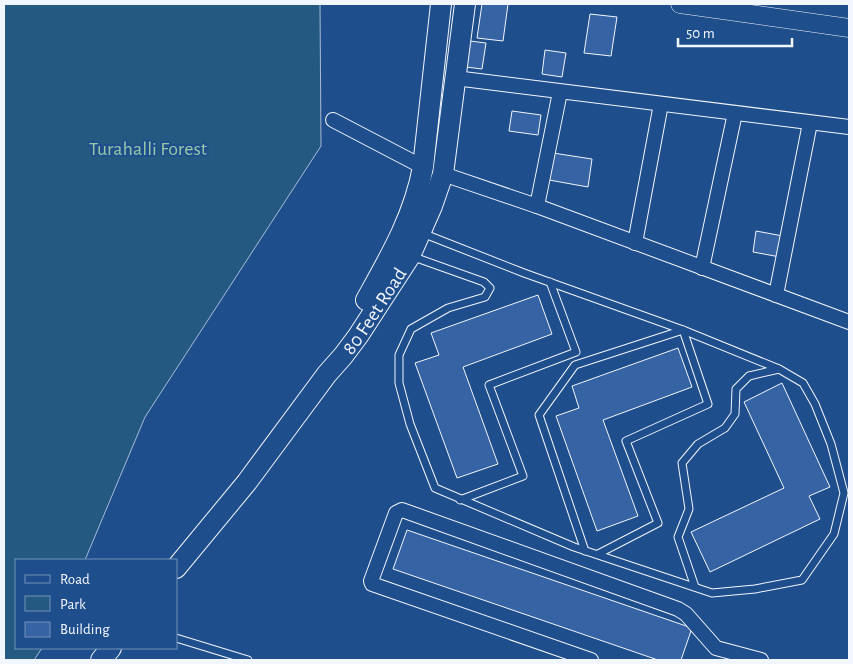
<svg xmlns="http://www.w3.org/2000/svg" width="853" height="664" viewBox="0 0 853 664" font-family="'Alegreya Sans',sans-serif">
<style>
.green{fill:#245a82;stroke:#a8bbd7}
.building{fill:#3563a3;stroke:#f2f6ff}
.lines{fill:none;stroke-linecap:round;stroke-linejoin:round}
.service-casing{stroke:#f2f6ff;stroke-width:9}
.minor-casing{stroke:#f2f6ff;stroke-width:16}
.tertiary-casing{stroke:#f2f6ff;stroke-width:19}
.secondary-casing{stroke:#f2f6ff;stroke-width:22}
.service{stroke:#1f4e8c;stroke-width:7}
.minor{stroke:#1f4e8c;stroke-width:14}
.tertiary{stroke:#1f4e8c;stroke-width:18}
.secondary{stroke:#1f4e8c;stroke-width:20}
.labels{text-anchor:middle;stroke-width:4;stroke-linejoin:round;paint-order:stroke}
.park-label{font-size:20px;fill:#97c8a6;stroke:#1f4e8c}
.street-label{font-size:20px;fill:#f2f6ff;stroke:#1f4e8c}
</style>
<rect width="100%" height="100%" fill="#1f4e8c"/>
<polygon class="green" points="4,4 320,4 321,146 145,417 85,560 16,560 16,648 42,648 34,660 4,660"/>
<g class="building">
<polygon points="482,4 508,4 503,41 477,38"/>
<polygon points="590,14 617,17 611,56 584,53"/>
<polygon points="470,41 486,43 482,69 466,67"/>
<polygon points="545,50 566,53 562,77 542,74"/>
<polygon points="512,111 541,115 538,135 509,131"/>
<polygon points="553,153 592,159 588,187 549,180"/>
<polygon points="756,231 783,236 780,257 753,252"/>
<polygon points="538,295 552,334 463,367 498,464 457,478 415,363 439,355 431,333"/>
<polygon points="678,348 692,387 603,420 638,516 597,531 556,416 579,408 572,386"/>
<polygon points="782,383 830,487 809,496 820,519 710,572 691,532 784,488 744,402"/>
<polygon points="407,530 692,628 681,660 658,660 393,569"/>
</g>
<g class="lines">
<g class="service-casing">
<g id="service">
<polyline points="411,256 484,282 490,288 485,297 448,308 411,329 399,355 399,383 410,424 435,488 574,547 712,593 755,589 802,580 834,534 844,493 831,444 815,404 803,383 779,369 683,330 524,273 422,233"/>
<polyline points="460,500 523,476 489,385 576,352 550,282"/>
<polyline points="585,551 539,415 575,365 683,330 708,404 626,441 658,523 598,554"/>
<polyline points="695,587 678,537 689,509 682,463 698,444 725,428 735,414 736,389 749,376 779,369"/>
<polyline points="176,638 248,660"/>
</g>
</g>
<g class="minor-casing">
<g id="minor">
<polyline points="455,78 849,127"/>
<polyline points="333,120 423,167"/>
<polyline points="443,174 537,206 849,322"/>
<polyline points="537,206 560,92"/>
<polyline points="635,243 661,104"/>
<polyline points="702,268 735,113"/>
<polyline points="776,295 810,123"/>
<polyline points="591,660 372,584 371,581 396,513 402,510 678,609 686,614 716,648 761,660"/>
</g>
</g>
<g class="tertiary-casing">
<polyline id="tertiary" points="680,4 849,28"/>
</g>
<g class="secondary-casing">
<g id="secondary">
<path d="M366 300C390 257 414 216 423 167L441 4"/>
<path id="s1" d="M176 568 247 482 327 374 343 356 358 336 410 256 432 206 443 174 465 4"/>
<polyline points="101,660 111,648"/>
</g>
</g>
<use href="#service" class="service"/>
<use href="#minor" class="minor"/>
<use href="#tertiary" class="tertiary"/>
<use href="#secondary" class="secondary"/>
</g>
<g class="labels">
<g class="park-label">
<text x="148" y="155">Turahalli Forest</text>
</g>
<g class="street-label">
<text dy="7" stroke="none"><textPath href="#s1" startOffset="325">80 Feet Road</textPath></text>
</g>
</g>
<rect width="853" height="664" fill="none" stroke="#f2f6ff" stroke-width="10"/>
<rect x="15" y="559" width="162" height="90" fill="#1f4e8c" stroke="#7391ba"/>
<rect x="25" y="575" width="25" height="8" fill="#1f4e8c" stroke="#7391ba"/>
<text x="60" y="584" font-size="15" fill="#f2f6ff">Road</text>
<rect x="25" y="596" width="25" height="15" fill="#245a82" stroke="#7391ba"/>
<text x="60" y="609" font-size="15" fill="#f2f6ff">Park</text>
<rect x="25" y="622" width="25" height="15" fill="#3563a3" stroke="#7391ba"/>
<text x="60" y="634" font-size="15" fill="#f2f6ff">Building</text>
<path d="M678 38v8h114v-8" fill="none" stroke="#f2f6ff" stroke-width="2.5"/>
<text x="686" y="38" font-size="15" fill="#f2f6ff" stroke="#1f4e8c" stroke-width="4" paint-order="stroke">50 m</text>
</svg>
